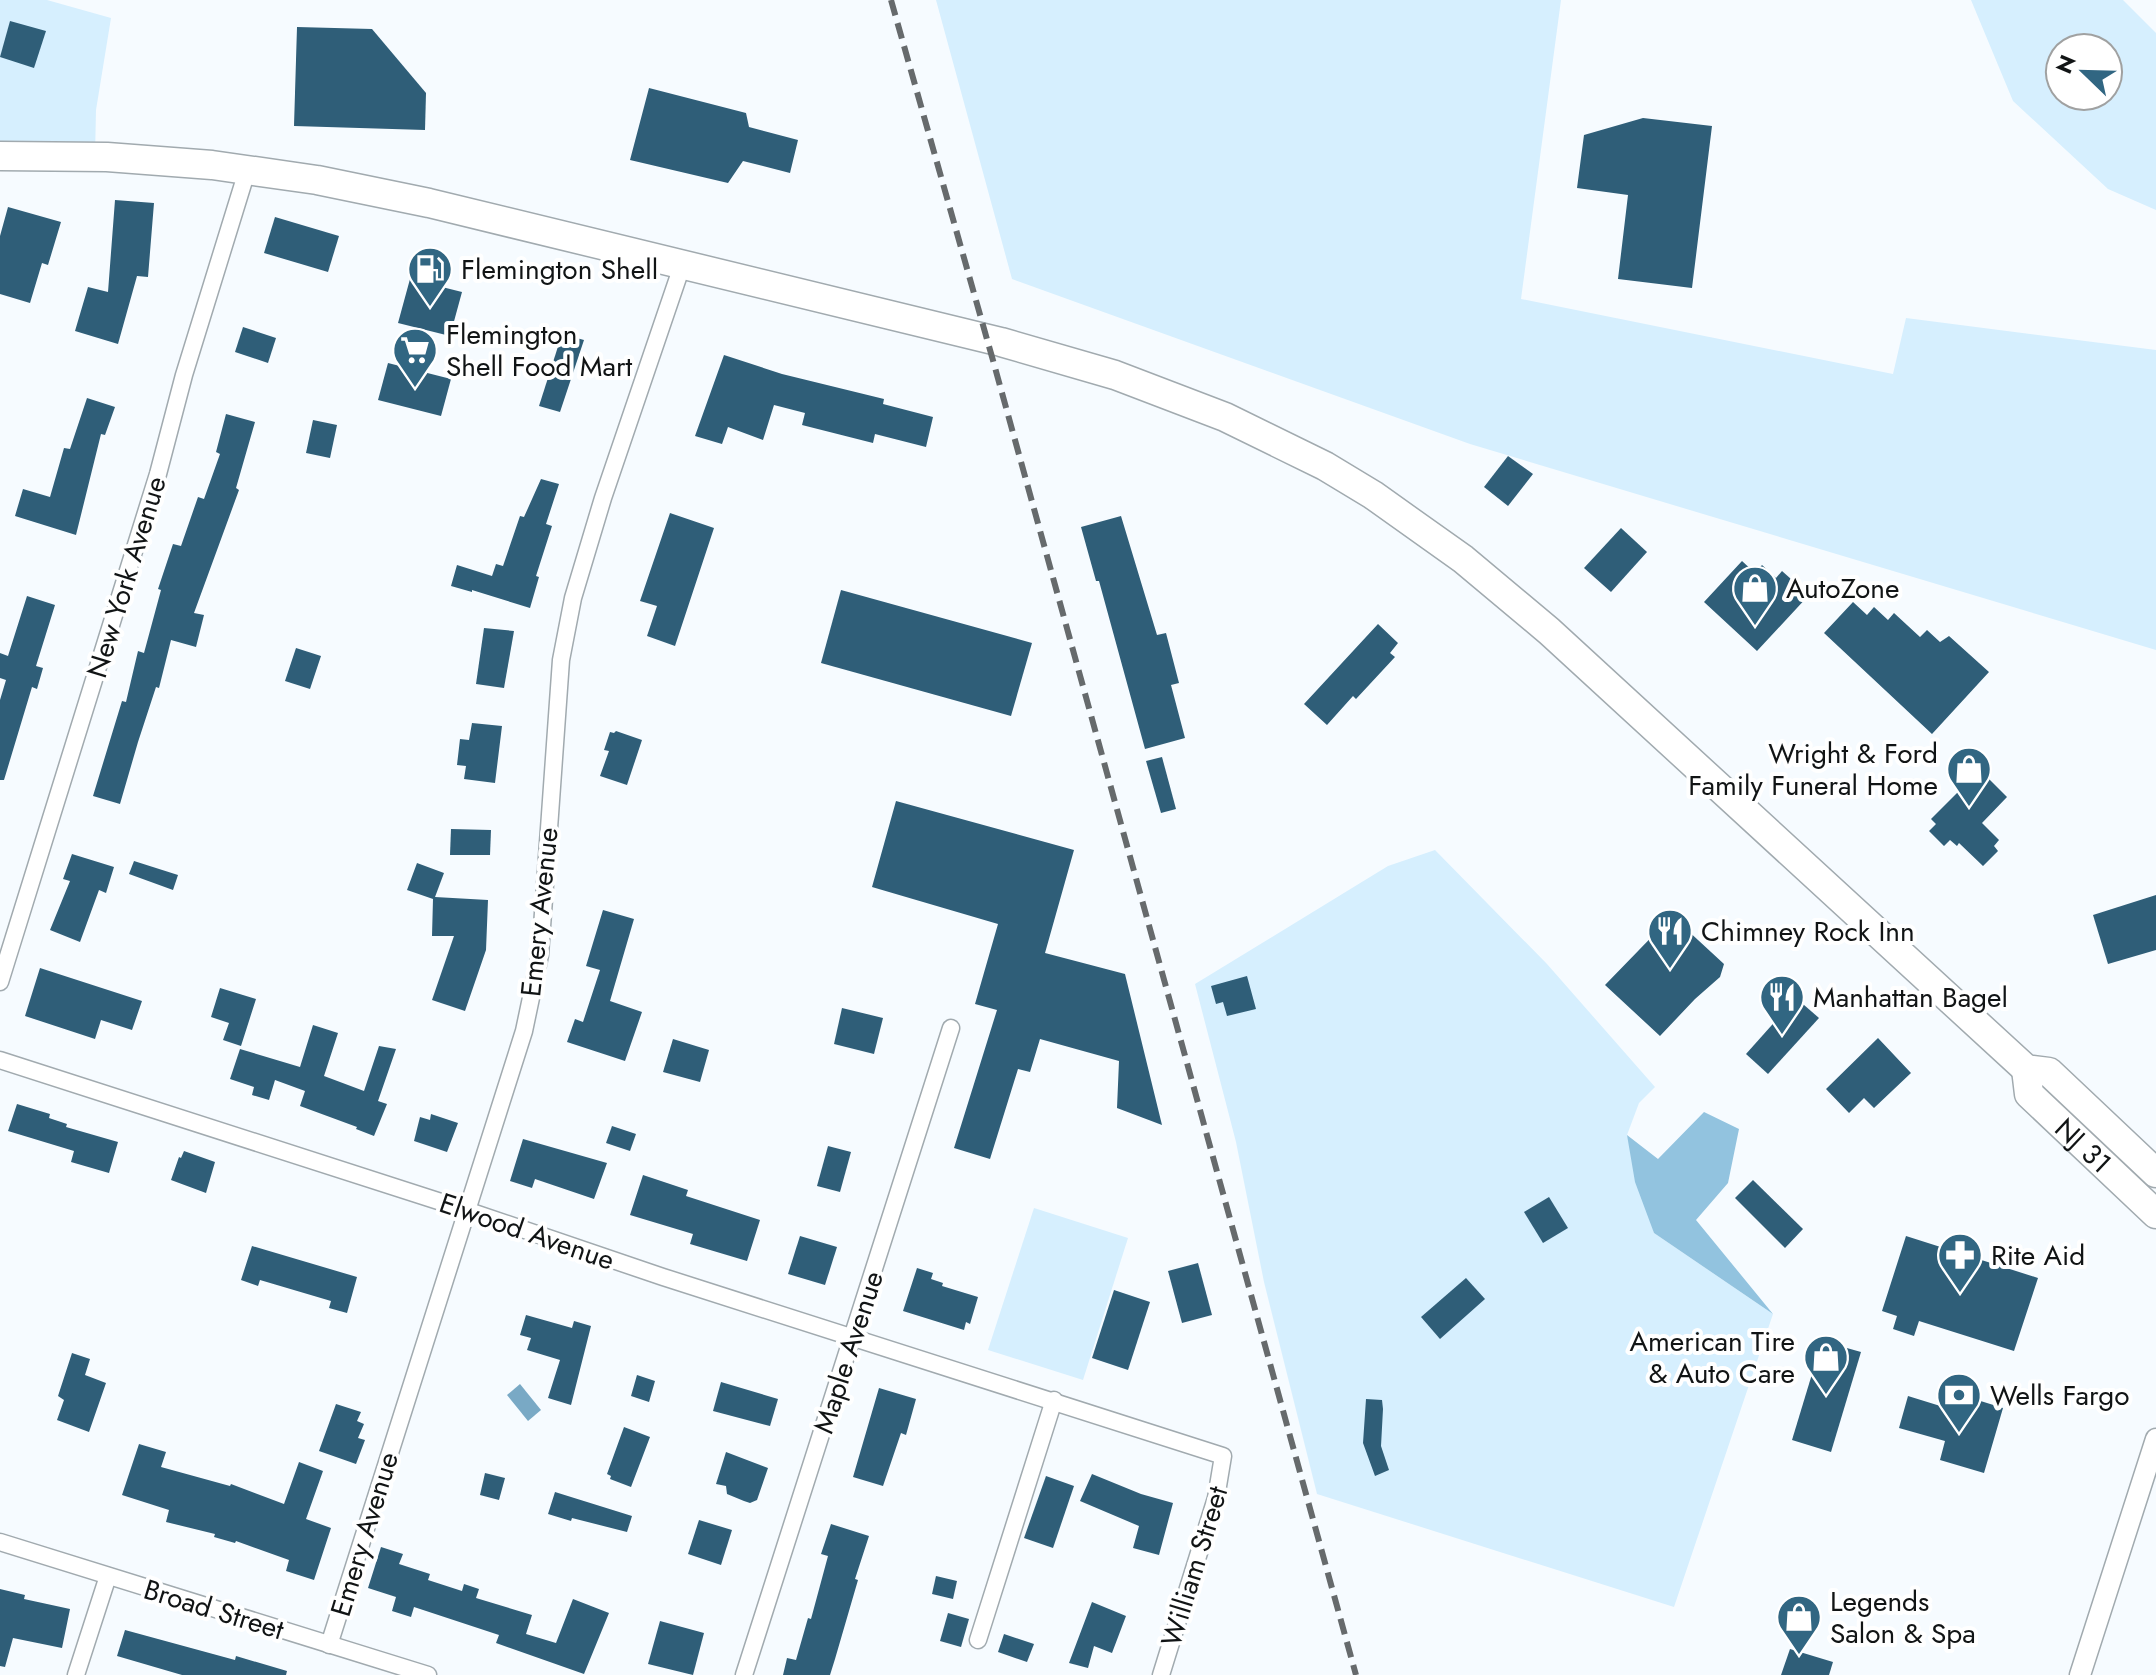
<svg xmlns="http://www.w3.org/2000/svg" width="2156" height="1675" viewBox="0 0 2156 1675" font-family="Jost,sans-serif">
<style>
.green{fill:#d6effe;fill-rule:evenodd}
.forest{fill:#92c3df}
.water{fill:#79a9c5}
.building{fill:#2f5e78}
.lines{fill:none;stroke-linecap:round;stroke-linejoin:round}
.minor-casing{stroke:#a1aaaf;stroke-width:19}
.tertiary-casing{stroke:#a1aaaf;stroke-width:23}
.trunk-casing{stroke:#a1aaaf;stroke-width:31}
.minor{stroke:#fff;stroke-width:16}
.tertiary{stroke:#fff;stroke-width:20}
.trunk{stroke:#fff;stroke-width:28}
.rail{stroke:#666a6c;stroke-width:6;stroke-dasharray:16 8;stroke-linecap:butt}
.labels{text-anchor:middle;stroke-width:8;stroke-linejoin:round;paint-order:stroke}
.poi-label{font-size:28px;fill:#111415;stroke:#fff;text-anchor:start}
.street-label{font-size:28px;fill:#111415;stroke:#fff}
</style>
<rect width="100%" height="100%" fill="#f6fbff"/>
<g class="green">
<polygon points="0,0 47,0 111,18 96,110 95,157 0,156"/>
<polygon points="936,0 1561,0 1521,299 1893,374 1906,318 2156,350 2156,650 1470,444 1012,279"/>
<path d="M1971 0H2123L2156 33V210L2108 189 2013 101ZM2060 48H2108V96H2060Z"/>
<polygon points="1435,850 1547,964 1655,1087 1639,1103 1627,1135 1654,1233 1773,1314 1674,1607 1317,1494 1264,1282 1236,1142 1195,984 1388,866"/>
<polygon points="1034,1208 1128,1238 1083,1380 988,1350"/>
</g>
<polygon class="forest" points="1704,1112 1739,1129 1728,1183 1696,1220 1773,1314 1654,1233 1635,1182 1627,1135 1658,1159"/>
<polygon class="water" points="520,1384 541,1410 528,1421 507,1395"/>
<g class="building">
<polygon points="10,21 46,31 34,68 0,57"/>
<polygon points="297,27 372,29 426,93 425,130 294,126"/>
<polygon points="649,88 746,113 749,127 798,140 790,173 743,161 728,183 630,160"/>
<polygon points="1643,118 1712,126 1692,288 1618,279 1628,195 1577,188 1584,135"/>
<polygon points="115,200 154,203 148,277 137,276 118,344 75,331 88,287 108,292"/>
<polygon points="8,207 61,222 48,265 42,263 30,303 0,294 0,236"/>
<polygon points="275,217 339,236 328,272 264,253"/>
<polygon points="410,279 462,292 450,336 398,323"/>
<polygon points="243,327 276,338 268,363 235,352"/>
<polygon points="562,334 584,340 560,412 539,406"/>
<polygon points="724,355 782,374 884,399 883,404 933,417 926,447 875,434 873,443 802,425 805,413 774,405 763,440 728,427 722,444 695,436"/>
<polygon points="388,363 451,379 441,416 378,400"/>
<polygon points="87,398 115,407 105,435 101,434 76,535 15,516 23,489 50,497 64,448 70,449"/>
<polygon points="226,414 255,422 236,488 239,490 194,613 204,615 196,647 171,640 159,688 156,687 138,742 120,804 93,796 122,701 126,702 138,651 144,653 161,590 158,589 173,544 181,546 198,497 204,499 220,454 216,452"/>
<polygon points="313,420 337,425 330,458 306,453"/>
<polygon points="1508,456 1533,474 1508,506 1484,487"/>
<polygon points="541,479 559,484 546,524 552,526 536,576 539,577 530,608 472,590 472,592 451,586 457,565 492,576 496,564 503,566 520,516 524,517"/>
<polygon points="670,513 714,528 675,646 647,636 657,606 640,601"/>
<polygon points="1121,516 1157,635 1166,633 1179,683 1171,685 1185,738 1145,749 1099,581 1096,581 1081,527"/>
<polygon points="1621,528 1647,552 1611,592 1584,568"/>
<polygon points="1742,561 1755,573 1762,565 1776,578 1782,571 1809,595 1757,651 1704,602"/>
<polygon points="841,590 1032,643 1011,716 821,663"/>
<polygon points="27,596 55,605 36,666 43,668 37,689 32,687 4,780 0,780 0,700 6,680 0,678 0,653 8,656"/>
<polygon points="1853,602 1867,615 1874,607 1888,620 1894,613 1920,637 1927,630 1940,642 1949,636 1989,672 1932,734 1824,633"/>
<polygon points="1378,624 1398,643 1390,653 1395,657 1356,699 1353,696 1327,725 1304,704"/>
<polygon points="484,628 514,631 504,688 476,684"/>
<polygon points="296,648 321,656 310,689 285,681"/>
<polygon points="472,723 502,726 495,783 464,779 466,766 457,765 460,739 469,740"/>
<polygon points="616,731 642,740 627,785 600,776 609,751 604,750 610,732 614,733"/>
<polygon points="1162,757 1176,809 1161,813 1146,761"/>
<polygon points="1980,770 2007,797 1982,823 1999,840 1994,846 1998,851 1983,866 1959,843 1957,846 1950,840 1944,846 1929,831 1936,824 1931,819"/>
<polygon points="896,801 1074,850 1045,953 1125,974 1162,1125 1117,1108 1119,1061 1040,1039 1030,1072 1018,1069 990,1159 954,1148 997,1010 975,1004 998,924 872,887"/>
<polygon points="451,829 491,830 490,855 450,855"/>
<polygon points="72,854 114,867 106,893 99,890 80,942 50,930 70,881 63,879"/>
<polygon points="134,861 178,875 173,890 129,874"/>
<polygon points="417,863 444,873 435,897 488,900 486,950 465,1011 432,1000 454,936 432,936 433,899 407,890"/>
<polygon points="2156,895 2156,950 2108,964 2093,915"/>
<polygon points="603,910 634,919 610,1001 642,1012 625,1061 567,1042 575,1019 583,1022 600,970 586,966"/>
<polygon points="1672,916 1724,964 1720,977 1695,999 1660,1036 1605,985"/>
<polygon points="40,968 142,1001 132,1030 101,1020 95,1039 25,1016"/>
<polygon points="1247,976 1256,1009 1227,1016 1223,1002 1216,1004 1211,986"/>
<polygon points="220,988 256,999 241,1046 223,1040 229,1023 211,1017"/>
<polygon points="1796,998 1819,1018 1768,1074 1746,1054"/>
<polygon points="842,1008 883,1018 874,1054 834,1044"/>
<polygon points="313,1025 338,1033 324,1076 364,1091 379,1046 396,1049 378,1101 387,1104 374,1136 356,1129 357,1127 300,1106 305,1091 275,1080 269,1100 252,1095 254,1087 230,1079 240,1049 300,1067"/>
<polygon points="1878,1038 1911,1073 1874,1108 1864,1098 1849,1113 1826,1089"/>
<polygon points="673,1039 709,1050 700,1082 663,1072"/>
<polygon points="17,1104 50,1114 49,1118 67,1124 66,1127 118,1142 109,1173 71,1162 74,1151 8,1131"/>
<polygon points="431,1114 458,1123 447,1152 414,1141 420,1117 430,1120"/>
<polygon points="612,1126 636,1134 630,1151 606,1143"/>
<polygon points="523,1139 607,1163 594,1199 535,1179 532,1188 510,1181"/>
<polygon points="828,1146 851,1152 840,1192 817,1186"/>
<polygon points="184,1151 215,1162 206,1193 171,1180 179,1157 181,1158"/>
<polygon points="643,1175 688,1190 686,1196 760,1220 747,1261 690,1244 693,1234 630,1215"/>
<polygon points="1753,1180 1803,1229 1785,1248 1735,1198"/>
<polygon points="1549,1197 1568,1228 1543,1243 1524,1212"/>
<polygon points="800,1236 837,1247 825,1285 788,1274"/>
<polygon points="1906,1236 2038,1278 2014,1351 1919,1321 1914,1336 1893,1329 1897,1316 1882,1311"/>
<polygon points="252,1246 357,1277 347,1313 329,1308 331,1301 260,1280 258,1286 241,1280"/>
<polygon points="1198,1263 1212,1315 1182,1323 1168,1271"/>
<polygon points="917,1268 933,1273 931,1279 943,1283 942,1286 978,1297 970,1324 966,1322 964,1330 903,1311"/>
<polygon points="1466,1278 1485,1299 1440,1339 1421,1317"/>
<polygon points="1114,1290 1150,1302 1128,1370 1092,1358"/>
<polygon points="526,1315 572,1328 574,1321 591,1326 571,1405 548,1398 560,1360 527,1350 531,1338 520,1335"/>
<polygon points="1822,1341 1861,1352 1831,1452 1792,1440"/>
<polygon points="72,1353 90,1359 85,1375 106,1383 89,1432 57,1420 64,1400 58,1396"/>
<polygon points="637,1375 655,1381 649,1402 631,1396"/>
<polygon points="721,1382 778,1399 770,1426 713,1411"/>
<polygon points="879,1388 916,1399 906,1435 901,1433 883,1486 853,1477"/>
<polygon points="1955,1393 2003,1408 1984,1473 1940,1460 1945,1441 1899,1428 1908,1396 1950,1409"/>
<polygon points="1366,1399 1382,1400 1383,1409 1381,1446 1389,1470 1375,1476 1363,1443"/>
<polygon points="336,1404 361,1412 357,1421 364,1424 358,1438 365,1440 356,1464 319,1451"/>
<polygon points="624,1427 650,1437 631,1487 610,1479 611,1476 607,1474"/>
<polygon points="139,1444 166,1452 161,1467 230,1486 231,1484 284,1504 299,1462 323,1471 306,1519 331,1528 314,1580 286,1571 289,1560 236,1541 235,1543 214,1537 215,1534 166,1522 169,1510 122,1495"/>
<polygon points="726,1452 768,1468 757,1500 750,1503 744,1501 727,1494 726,1486 716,1484"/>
<polygon points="485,1473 505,1478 499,1500 480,1495"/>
<polygon points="1092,1474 1141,1494 1173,1503 1159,1555 1133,1548 1139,1526 1080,1501"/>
<polygon points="1046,1476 1074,1486 1053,1548 1024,1538"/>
<polygon points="555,1492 632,1516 627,1532 572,1518 571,1521 548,1514"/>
<polygon points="699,1520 732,1530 721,1565 688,1554"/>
<polygon points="831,1524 869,1536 855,1579 858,1580 835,1659 830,1675 783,1675 787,1658 796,1660 808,1618 811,1619 828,1556 821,1554"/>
<polygon points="381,1547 403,1554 399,1564 430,1574 428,1580 462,1591 464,1584 479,1589 476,1598 532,1615 526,1634 556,1643 573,1599 609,1613 584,1674 496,1643 499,1635 414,1607 411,1617 392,1611 396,1597 368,1588"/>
<polygon points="936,1576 957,1581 953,1599 932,1594"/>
<polygon points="0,1589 25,1595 24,1599 70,1609 62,1648 13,1638 5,1667 0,1666"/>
<polygon points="1092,1602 1126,1616 1112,1653 1094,1646 1088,1668 1069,1663"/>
<polygon points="948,1613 969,1619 961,1647 940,1641"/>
<polygon points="660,1621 704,1633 693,1675 648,1664"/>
<polygon points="125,1630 235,1660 236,1656 287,1671 286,1675 182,1675 117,1656"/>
<polygon points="1004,1634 1034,1644 1027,1662 998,1652"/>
<polygon points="1790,1649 1833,1662 1829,1675 1781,1675"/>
</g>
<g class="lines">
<g class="minor-casing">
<g id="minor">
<polyline points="0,982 158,474 184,375 247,171"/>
<polyline points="0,1060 466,1210 663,1277 1223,1456 1216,1498 1161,1675"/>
<polyline points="0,1542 428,1675"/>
<polyline points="978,1640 1054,1400"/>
<polyline points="329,1645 524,1031 540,955 561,660 573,598 603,498 683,263"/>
<polyline points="76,1675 108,1576"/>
<polyline points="744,1675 951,1028"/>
</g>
</g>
<g class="tertiary-casing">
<polyline id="tertiary" points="2080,1675 2156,1439"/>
</g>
<g class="trunk-casing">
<g id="trunk">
<polyline points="0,156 107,157 212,165 317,180 429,203 1001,342 1115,375 1225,417 1325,466 1373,495 1463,559 1549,631 2026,1069 2049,1072 2156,1173"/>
<path id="s1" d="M2026 1069 2029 1094 2156 1214"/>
</g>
</g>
<use href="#minor" class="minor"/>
<use href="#tertiary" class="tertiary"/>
<use href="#trunk" class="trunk"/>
<polyline class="rail" points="891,0 994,364 1356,1675"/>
</g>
<defs>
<g id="fuel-pin" transform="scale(2.3)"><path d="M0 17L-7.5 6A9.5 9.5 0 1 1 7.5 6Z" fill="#316682" stroke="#fff"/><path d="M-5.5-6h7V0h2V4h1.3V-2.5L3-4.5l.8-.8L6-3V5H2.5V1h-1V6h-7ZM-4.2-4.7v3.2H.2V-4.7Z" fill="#fff"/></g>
<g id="supermarket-pin" transform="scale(2.3)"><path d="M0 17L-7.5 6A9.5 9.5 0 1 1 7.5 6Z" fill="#316682" stroke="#fff"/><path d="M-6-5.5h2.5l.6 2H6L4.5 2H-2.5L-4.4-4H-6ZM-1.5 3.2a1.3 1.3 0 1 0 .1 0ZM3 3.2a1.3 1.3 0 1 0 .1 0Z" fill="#fff"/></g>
<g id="shop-pin" transform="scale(2.3)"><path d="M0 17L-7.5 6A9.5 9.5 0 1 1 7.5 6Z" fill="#316682" stroke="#fff"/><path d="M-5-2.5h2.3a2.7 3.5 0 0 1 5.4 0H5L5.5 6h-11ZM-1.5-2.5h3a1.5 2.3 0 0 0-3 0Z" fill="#fff"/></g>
<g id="restaurant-pin" transform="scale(2.3)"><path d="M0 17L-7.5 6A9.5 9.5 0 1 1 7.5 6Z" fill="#316682" stroke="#fff"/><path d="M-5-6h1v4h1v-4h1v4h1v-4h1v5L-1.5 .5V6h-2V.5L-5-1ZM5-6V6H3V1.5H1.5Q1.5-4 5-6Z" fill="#fff"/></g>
<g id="pharmacy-pin" transform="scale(2.3)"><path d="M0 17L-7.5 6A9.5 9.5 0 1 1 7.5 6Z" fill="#316682" stroke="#fff"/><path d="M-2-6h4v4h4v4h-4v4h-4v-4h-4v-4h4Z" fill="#fff"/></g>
<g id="bank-pin" transform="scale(2.3)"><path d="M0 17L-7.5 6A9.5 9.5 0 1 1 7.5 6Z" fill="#316682" stroke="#fff"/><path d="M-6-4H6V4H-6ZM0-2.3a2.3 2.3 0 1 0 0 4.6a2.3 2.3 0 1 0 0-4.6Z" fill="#fff"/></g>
</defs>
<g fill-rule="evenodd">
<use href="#fuel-pin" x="430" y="269"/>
<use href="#supermarket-pin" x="415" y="350"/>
<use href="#shop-pin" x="1755" y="588"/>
<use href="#shop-pin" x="1969" y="769"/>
<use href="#restaurant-pin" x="1670" y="931"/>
<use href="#restaurant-pin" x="1782" y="997"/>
<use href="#pharmacy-pin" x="1960" y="1255"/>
<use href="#shop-pin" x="1826" y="1357"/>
<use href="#bank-pin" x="1959" y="1395"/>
<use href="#shop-pin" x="1799" y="1617"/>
</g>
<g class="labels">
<g class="poi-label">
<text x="461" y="279">Flemington Shell</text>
<text x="446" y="344">Flemington<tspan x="446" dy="32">Shell Food Mart</tspan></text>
<text x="1786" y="598">AutoZone</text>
<text x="1938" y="763" text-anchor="end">Wright &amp; Ford<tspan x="1938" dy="32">Family Funeral Home</tspan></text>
<text x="1701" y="941">Chimney Rock Inn</text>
<text x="1813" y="1007">Manhattan Bagel</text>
<text x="1991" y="1265">Rite Aid</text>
<text x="1795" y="1351" text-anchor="end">American Tire<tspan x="1795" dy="32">&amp; Auto Care</tspan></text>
<text x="1990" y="1405">Wells Fargo</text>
<text x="1830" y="1611">Legends<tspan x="1830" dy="32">Salon &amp; Spa</tspan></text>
</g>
<g class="street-label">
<text transform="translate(126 577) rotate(-73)" y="10">New York Avenue</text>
<text transform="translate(539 912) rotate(-84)" y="10">Emery Avenue</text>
<text dy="10" stroke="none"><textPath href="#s1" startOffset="100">NJ 31</textPath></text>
<text transform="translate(527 1231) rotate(19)" y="10">Elwood Avenue</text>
<text transform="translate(848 1352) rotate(-72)" y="10">Maple Avenue</text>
<text transform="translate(364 1534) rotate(-73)" y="10">Emery Avenue</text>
<text transform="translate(1194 1566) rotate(-73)" y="10">William Street</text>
<text transform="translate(214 1609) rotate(17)" y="10">Broad Street</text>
</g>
</g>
<g transform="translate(2084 72) rotate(293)"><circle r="38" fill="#ffffff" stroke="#a0a1a1" stroke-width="2"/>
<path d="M0-6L14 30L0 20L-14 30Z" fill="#316682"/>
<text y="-12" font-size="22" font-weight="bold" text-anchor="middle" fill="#111415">N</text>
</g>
</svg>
